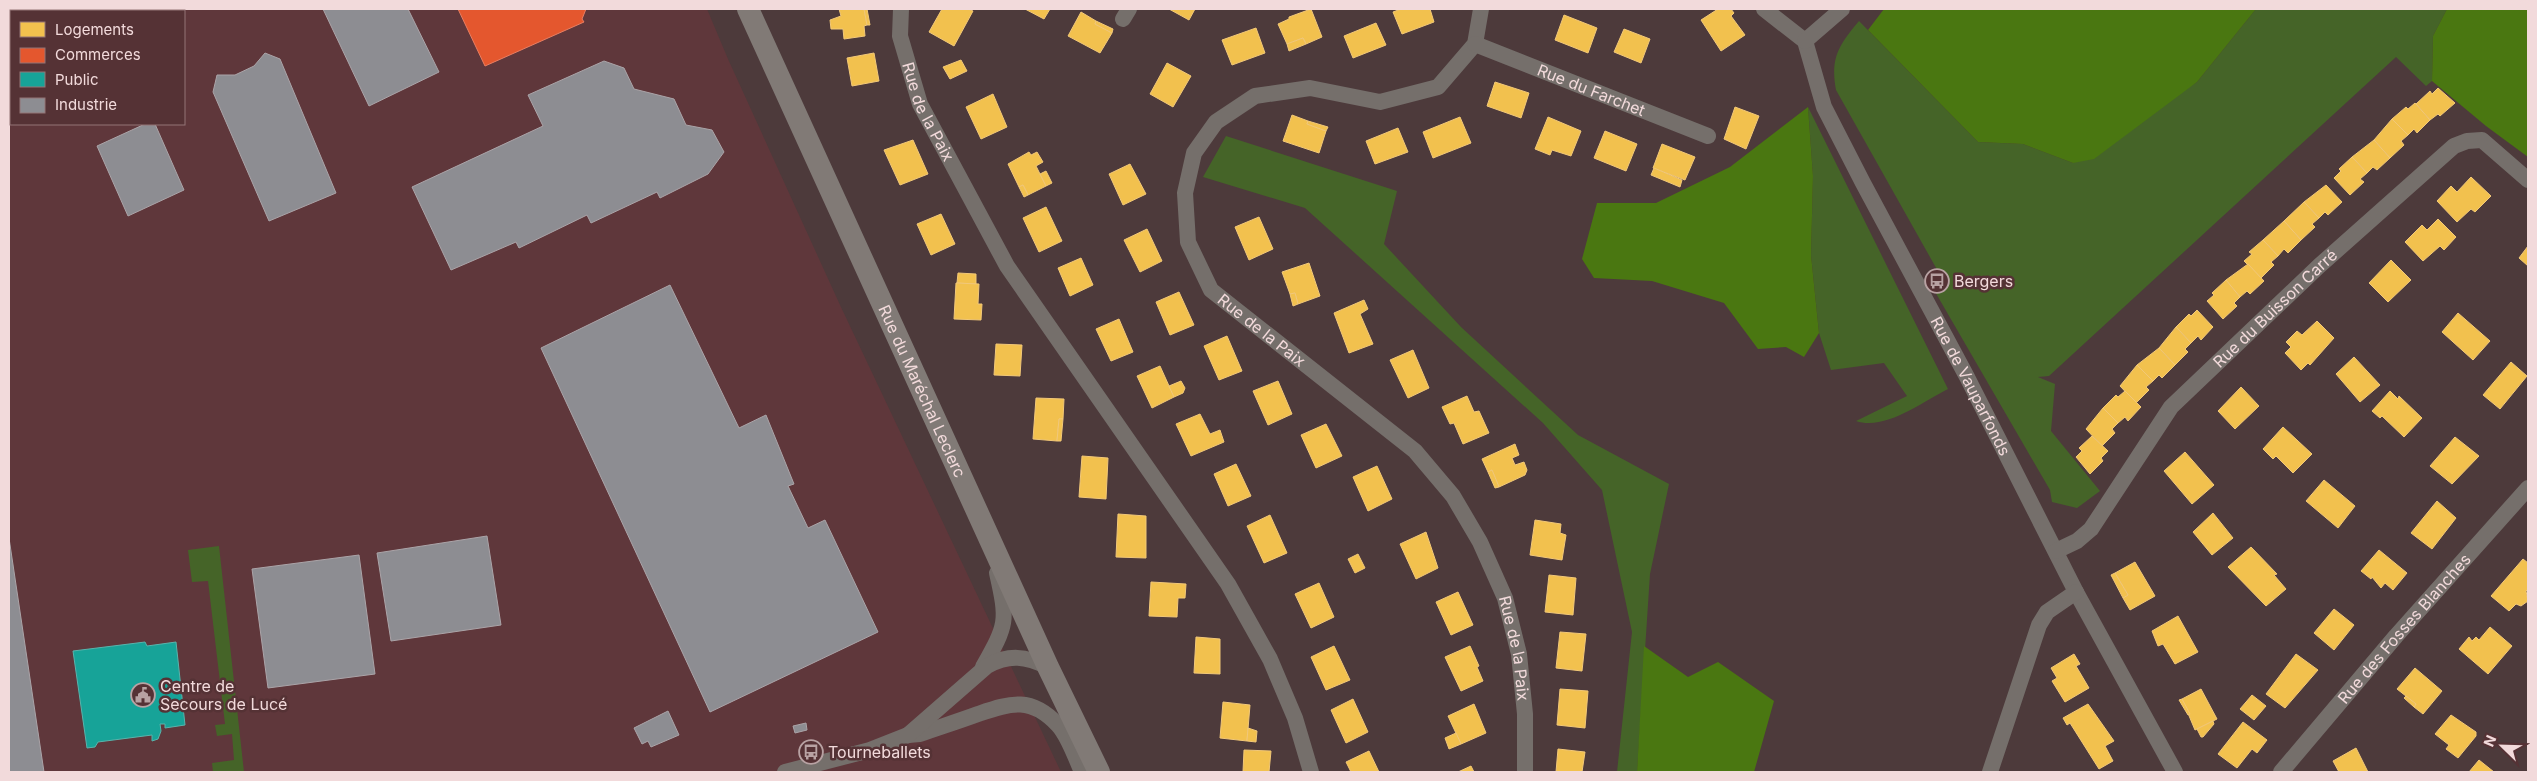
<svg xmlns="http://www.w3.org/2000/svg" width="2537" height="781" viewBox="0 0 2537 781" font-family="Inter,sans-serif">
<style>
.built{fill:#5f373b;fill-rule:evenodd}
.green{fill:#456428}
.forest{fill:#4a7711}
.homes{fill:#f2c14e;stroke:#f2c878}
.shops{fill:#e4572e;stroke:#e87e62}
.public{fill:#17a398;stroke:#59b4ac}
.industry{fill:#8d8d92;stroke:#aba4a8}
.lines{fill:none;stroke-linecap:round;stroke-linejoin:round}
.street{stroke:#756f6b;stroke-width:16}
.secondary{stroke:#817a76;stroke-width:22}
.labels{text-anchor:middle;stroke-width:5;stroke-linejoin:round;paint-order:stroke}
.street-label{font-size:16px;fill:#f2dadb;stroke:#553235}
.poi-label{font-size:16px;fill:#f2dadb;stroke:#553235;text-anchor:start}
</style>
<rect width="100%" height="100%" fill="#4d3a3b"/>
<path class="built" d="M9 9H707L728 59 840 305 1061 772H9ZM11 11H184V124H11Z"/>
<g class="green">
<path d="M2256 9H2447L2433 36 2432 81 2426 86 2396 57 2049 376 2038 377 2055 384 2051 431 2100 491 2077 508 2052 502 2050 490 1934 290 1944 282 1836 90C1830 58 1839 45 1859 21L1978 142 2023 144 2073 163 2197 82Z"/>
<path d="M1808 107 1948 389C1922 402 1885 431 1856 421L1907 396 1884 363 1831 370 1819 333 1811 255 1813 176Z"/>
<polygon points="1226,136 1397,191 1384,244 1461,327 1578,435 1669,484 1650,574 1637,772 1617,772 1632,632 1602,490 1543,423 1305,208 1203,177"/>
<polygon points="219,546 244,772 213,772 212,763 234,760 232,734 217,736 215,725 225,724 208,581 192,582 188,550"/>
</g>
<g class="forest">
<polygon points="1884,9 2256,9 2197,82 2094,159 2073,163 2023,144 1978,142 1868,30"/>
<polygon points="2447,9 2528,9 2528,157 2486,126 2432,81 2433,36"/>
<polygon points="1808,107 1813,176 1811,255 1819,333 1804,357 1786,347 1758,349 1724,303 1652,281 1594,278 1582,259 1597,203 1656,203 1730,167"/>
<polygon points="1644,646 1688,677 1718,662 1774,701 1754,772 1637,772"/>
</g>
<g class="homes">
<polygon points="839,9 864,9 867,25 864,26 865,36 844,39 843,29 831,29 830,20 841,16"/>
<polygon points="864,9 867,9 870,25 867,25"/>
<polygon points="942,9 968,9 973,11 954,46 929,32"/>
<polygon points="1025,9 1050,9 1044,19"/>
<polygon points="1169,9 1195,9 1189,20"/>
<polygon points="1311,9 1322,37 1306,44 1303,38 1287,44 1278,24 1289,19 1289,17"/>
<polygon points="1401,9 1430,9 1434,22 1402,34 1393,12"/>
<polygon points="1718,9 1731,9 1734,13 1731,16 1745,35 1721,51 1701,20"/>
<polygon points="1081,12 1096,21 1095,24 1112,33 1100,53 1068,36"/>
<polygon points="1564,15 1597,28 1588,53 1555,40"/>
<polygon points="1096,21 1113,29 1112,33 1095,24"/>
<polygon points="1376,23 1386,45 1353,58 1344,36"/>
<polygon points="1256,28 1265,53 1232,65 1222,40"/>
<polygon points="1624,29 1650,39 1641,63 1614,52"/>
<polygon points="1303,38 1306,44 1289,51 1287,44"/>
<polygon points="874,53 879,81 852,86 847,58"/>
<polygon points="961,60 967,71 950,79 943,67"/>
<polygon points="1167,63 1191,76 1173,107 1150,94"/>
<polygon points="1495,82 1529,93 1521,118 1487,106"/>
<polygon points="2438,88 2455,103 2440,116 2438,114 2430,120 2416,104 2430,91 2432,94"/>
<polygon points="993,94 1007,127 981,139 966,107"/>
<polygon points="2415,103 2430,120 2417,133 2414,129 2408,135 2392,119 2406,107 2408,109"/>
<polygon points="1735,107 1759,116 1746,149 1724,139"/>
<polygon points="1292,115 1308,121 1307,124 1326,131 1319,153 1283,141"/>
<polygon points="1460,117 1471,143 1433,158 1423,132"/>
<polygon points="1548,117 1581,131 1571,156 1552,150 1550,155 1535,149"/>
<polygon points="2392,119 2408,135 2401,141 2404,145 2390,158 2374,140"/>
<polygon points="1308,121 1328,127 1326,131 1307,124"/>
<polygon points="1398,128 1408,152 1375,164 1366,141"/>
<polygon points="1605,131 1637,144 1626,171 1594,158"/>
<polygon points="913,140 928,174 900,185 884,150"/>
<polygon points="2374,140 2390,158 2377,170 2373,167 2367,173 2352,157"/>
<polygon points="1662,144 1695,157 1685,180 1653,168"/>
<polygon points="1029,152 1031,155 1037,152 1043,162 1036,166 1046,186 1028,195 1023,185 1019,187 1008,164"/>
<polygon points="2352,157 2367,173 2360,179 2364,182 2350,195 2334,178 2341,171 2339,169"/>
<polygon points="1130,164 1146,194 1123,205 1109,174"/>
<polygon points="1654,168 1682,180 1680,187 1651,175"/>
<polygon points="1046,171 1052,183 1046,186 1040,174"/>
<polygon points="2471,177 2491,196 2475,212 2471,209 2457,222 2437,201 2451,186 2457,192"/>
<polygon points="1023,185 1028,195 1024,197 1019,187"/>
<polygon points="2326,185 2342,202 2328,215 2325,212 2319,218 2304,202"/>
<polygon points="2304,202 2319,218 2312,224 2315,227 2301,240 2284,221"/>
<polygon points="1046,207 1062,241 1039,252 1023,218"/>
<polygon points="941,214 955,244 931,255 917,224"/>
<polygon points="1259,217 1273,249 1249,260 1235,227"/>
<polygon points="2438,219 2456,237 2444,250 2440,246 2423,261 2405,242 2422,225 2427,230"/>
<polygon points="2284,221 2301,240 2288,253 2284,249 2278,256 2263,240"/>
<polygon points="1147,229 1162,261 1140,272 1124,240"/>
<polygon points="2263,240 2278,256 2271,262 2274,265 2261,278 2244,261 2252,254 2249,252"/>
<polygon points="2528,246 2528,266 2519,258"/>
<polygon points="1081,258 1093,285 1070,296 1058,268"/>
<polygon points="2391,260 2411,280 2388,302 2369,283"/>
<polygon points="1309,263 1320,296 1298,304 1295,293 1290,294 1282,272"/>
<polygon points="2248,264 2264,281 2250,294 2247,291 2240,297 2226,280"/>
<polygon points="958,273 976,274 976,284 957,283"/>
<polygon points="2226,280 2240,297 2234,303 2237,306 2223,319 2207,301 2214,295 2212,293"/>
<polygon points="956,283 979,284 978,304 982,304 981,320 954,319"/>
<polygon points="1179,292 1194,325 1170,335 1156,302"/>
<polygon points="1295,293 1298,304 1293,306 1290,294"/>
<polygon points="1364,300 1368,309 1360,314 1373,344 1349,353 1334,313"/>
<polygon points="2197,310 2213,327 2201,340 2198,336 2191,343 2176,327 2189,314 2191,316"/>
<polygon points="2458,313 2490,341 2473,360 2442,332"/>
<polygon points="1119,319 1133,352 1111,361 1096,329"/>
<polygon points="2317,321 2334,338 2310,365 2308,363 2301,370 2285,353 2291,347 2286,342 2297,331 2302,335"/>
<polygon points="2176,327 2191,343 2185,349 2188,352 2175,365 2159,348"/>
<polygon points="1227,336 1242,371 1219,380 1204,346"/>
<polygon points="996,344 1022,345 1020,376 994,375"/>
<polygon points="2159,348 2175,365 2162,378 2159,375 2153,381 2137,365"/>
<polygon points="1413,350 1429,388 1408,398 1390,360"/>
<polygon points="2354,357 2380,385 2360,402 2336,374"/>
<polygon points="2511,362 2527,376 2500,409 2483,395"/>
<polygon points="2137,365 2153,381 2146,387 2149,390 2136,403 2120,386"/>
<polygon points="1160,366 1174,397 1152,408 1137,376"/>
<polygon points="1181,381 1185,388 1183,393 1174,397 1169,386"/>
<polygon points="1278,381 1292,414 1268,425 1253,391"/>
<polygon points="2241,387 2259,406 2235,429 2218,411"/>
<polygon points="2125,391 2141,407 2128,421 2125,417 2118,423 2103,408 2116,395 2118,397"/>
<polygon points="2390,391 2398,399 2399,396 2422,418 2404,437 2382,416 2380,418 2372,411"/>
<polygon points="1467,396 1474,412 1479,411 1489,433 1463,444 1454,423 1450,424 1442,407"/>
<polygon points="1036,398 1064,399 1063,419 1059,419 1057,441 1033,439"/>
<polygon points="2103,408 2118,423 2112,429 2115,433 2102,446 2086,429"/>
<polygon points="1200,414 1210,434 1220,430 1224,442 1191,456 1176,424"/>
<polygon points="1059,419 1063,419 1061,441 1057,441"/>
<polygon points="1326,424 1342,456 1316,468 1301,435"/>
<polygon points="2283,427 2312,454 2293,473 2276,456 2273,459 2263,449"/>
<polygon points="2092,436 2108,451 2101,458 2103,461 2090,474 2076,457 2082,451 2079,448"/>
<polygon points="2455,437 2479,456 2452,484 2430,466"/>
<polygon points="1515,444 1519,455 1512,458 1515,465 1524,462 1527,470 1525,475 1499,487 1492,470 1488,472 1482,459"/>
<polygon points="2185,452 2214,485 2192,504 2164,471"/>
<polygon points="1082,456 1108,458 1106,499 1079,497"/>
<polygon points="1236,464 1251,496 1228,506 1214,474"/>
<polygon points="1377,466 1392,499 1368,511 1353,477"/>
<polygon points="1492,470 1499,487 1495,488 1488,472"/>
<polygon points="2324,480 2355,506 2338,528 2306,501"/>
<polygon points="2437,501 2456,518 2432,549 2411,533"/>
<polygon points="2213,513 2233,538 2212,555 2193,532"/>
<polygon points="1118,514 1146,516 1146,558 1116,557"/>
<polygon points="1270,515 1287,553 1264,563 1247,526"/>
<polygon points="1535,520 1561,524 1560,533 1566,535 1562,560 1530,555"/>
<polygon points="1426,532 1438,568 1416,579 1400,544"/>
<polygon points="2251,547 2277,574 2274,575 2286,589 2266,606 2228,567"/>
<polygon points="2379,550 2407,573 2393,590 2385,583 2381,588 2372,577 2371,579 2361,571"/>
<polygon points="1358,554 1365,568 1355,573 1348,559"/>
<polygon points="2523,559 2528,563 2528,589 2526,591 2528,601 2521,606 2516,604 2509,611 2491,596"/>
<polygon points="2135,562 2155,596 2130,610 2123,598 2128,595 2115,573"/>
<polygon points="2115,573 2128,595 2123,598 2111,575"/>
<polygon points="1549,575 1576,578 1573,615 1545,612"/>
<polygon points="1151,582 1186,584 1185,598 1178,598 1177,617 1149,616"/>
<polygon points="1319,583 1334,617 1311,628 1295,594"/>
<polygon points="1458,592 1473,625 1451,635 1436,602"/>
<polygon points="2334,609 2354,625 2334,650 2314,633"/>
<polygon points="2178,616 2198,652 2175,664 2163,644 2158,646 2152,631"/>
<polygon points="2490,627 2512,646 2488,674 2459,649 2469,637 2472,641 2476,637 2479,640"/>
<polygon points="1560,632 1586,634 1582,671 1556,668"/>
<polygon points="1196,637 1220,639 1220,674 1194,673"/>
<polygon points="1334,646 1350,680 1326,690 1311,657"/>
<polygon points="1470,646 1479,666 1477,667 1483,681 1461,691 1445,657"/>
<polygon points="2074,654 2080,664 2076,666 2089,688 2065,702 2052,681 2057,678 2051,668"/>
<polygon points="2296,654 2318,670 2285,708 2266,694"/>
<polygon points="2415,668 2442,691 2423,714 2414,707 2416,704 2397,689"/>
<polygon points="1560,689 1588,691 1585,728 1557,725"/>
<polygon points="2201,689 2217,719 2195,730 2182,699"/>
<polygon points="2252,695 2266,706 2254,720 2240,709"/>
<polygon points="2406,696 2416,704 2414,707 2404,698"/>
<polygon points="1353,699 1368,732 1346,743 1331,710"/>
<polygon points="2182,699 2190,714 2188,715 2179,700"/>
<polygon points="1223,702 1250,705 1247,741 1220,738"/>
<polygon points="1474,704 1486,733 1461,744 1448,716"/>
<polygon points="2088,704 2114,741 2105,746 2113,761 2099,769 2070,723 2067,725 2063,718"/>
<polygon points="2451,715 2476,732 2476,736 2458,758 2446,749 2449,745 2435,734"/>
<polygon points="2213,721 2214,724 2203,737 2201,737 2197,729"/>
<polygon points="2243,722 2267,740 2257,753 2252,749 2237,768 2218,754"/>
<polygon points="1248,728 1257,731 1256,742 1247,741"/>
<polygon points="1456,733 1461,744 1449,749 1445,738"/>
<polygon points="2356,748 2368,772 2339,772 2333,761"/>
<polygon points="1558,749 1585,752 1582,772 1556,772"/>
<polygon points="1244,750 1271,751 1269,772 1243,772"/>
<polygon points="1369,751 1379,772 1351,772 1346,762"/>
<polygon points="2479,760 2494,772 2469,772"/>
<polygon points="1471,766 1474,772 1458,772"/>
</g>
<polygon class="shops" points="458,9 586,9 582,19 584,22 485,66"/>
<polygon class="public" points="145,642 147,646 176,642 185,725 165,728 165,724 160,724 161,731 158,739 152,741 152,735 98,742 95,747 87,748 73,651"/>
<g class="industry">
<polygon points="323,9 408,9 439,72 369,106"/>
<polygon points="265,53 280,59 336,193 269,221 213,92 217,75 235,75 254,66"/>
<polygon points="604,61 624,68 634,89 674,99 686,125 712,130 724,152 708,174 660,198 657,192 591,223 587,215 519,248 516,242 451,270 412,187 543,126 528,95"/>
<polygon points="145,124 155,124 184,190 128,216 97,146"/>
<polygon points="670,285 739,428 766,415 794,484 788,486 808,528 825,520 878,632 710,712 541,348"/>
<polygon points="487,536 501,625 391,641 377,553"/>
<polygon points="9,538 44,772 9,772"/>
<polygon points="359,555 375,674 268,688 252,569"/>
<polygon points="668,711 679,735 651,747 648,741 642,744 634,728"/>
<polygon points="806,723 807,730 795,733 793,726"/>
</g>
<g class="lines">
<g class="street">
<path id="s1" d="M901 9 900 36 920 104 1007 266 1228 584 1270 659 1295 718 1311 772"/>
<path id="s2" d="M1481 9 1475 44 1438 87 1380 102 1310 88 1255 96 1216 122 1194 153 1185 193 1188 242 1211 290 1415 451 1453 496 1480 542 1505 598 1519 654 1525 714V772"/>
<path id="s3" d="M1764 9 1805 41 1824 107 1863 183 1967 377 2076 592 2175 772"/>
<polyline points="161,11 166,9"/>
<polyline points="1123,19 1129,9"/>
<polyline points="1805,41 1842,9"/>
<path id="s4" d="M1475 44 1708 136"/>
<polyline points="9,80 11,79"/>
<path id="s5" d="M2056 551 2077 541 2091 529 2171 407 2319 266 2454 146 2467 141 2482 140 2528 180"/>
<path d="M983 667C1007 624 1008 622 997 573"/>
<path d="M908 735 920 734C940 727 959 721 978 714 1011 703 1031 696 1058 725 1069 737 1075 757 1082 772"/>
<path d="M785 772 870 750 908 735 987 666C1009 654 1026 656 1048 667"/>
<polyline points="1990,772 2039,625 2047,612 2076,592"/>
<path id="s6" d="M2281 772 2396 636 2528 488"/>
</g>
<path class="secondary" id="s7" d="M748 9 1048 667 1099 772"/>
</g>
<defs>
<g id="bus-ring" transform="scale(1.25)"><circle r="9.5" fill="#553235" stroke="#b8a2a3" stroke-width="1.5"/><path d="M-5-6H5V4H4V6H2V4H-2V6H-4V4H-5ZM-3.5-4V0h7V-4ZM-3.5 1.2v1.5H-2V1.2ZM2 1.2v1.5H3.5V1.2Z" fill="#b8a2a3"/></g>
<g id="civic-ring" transform="scale(1.25)"><circle r="9.5" fill="#553235" stroke="#b8a2a3" stroke-width="1.5"/><path d="M-.6-6.5H3V-4.5H.6V-3L4-1V1h2V6H-6V1h2V-1L-.6-3ZM-1.2 2.5V6h2.4V2.5Z" fill="#b8a2a3"/></g>
</defs>
<g fill-rule="evenodd">
<use href="#bus-ring" x="1937" y="281"/>
<use href="#civic-ring" x="143" y="695"/>
<use href="#bus-ring" x="811" y="752"/>
</g>
<g class="labels">
<g class="street-label">
<text dy="6" stroke="none"><textPath href="#s4" startOffset="125">Rue du Farchet</textPath></text>
<text dy="6" stroke="none"><textPath href="#s1" startOffset="108">Rue de la Paix</textPath></text>
<text dy="6" stroke="none"><textPath href="#s5" startOffset="331">Rue du Buisson Carré</textPath></text>
<text dy="6" stroke="none"><textPath href="#s2" startOffset="572">Rue de la Paix</textPath></text>
<text dy="6" stroke="none"><textPath href="#s3" startOffset="436">Rue de Vauparfonds</textPath></text>
<text dy="6" stroke="none"><textPath href="#s7" startOffset="420">Rue du Maréchal Leclerc</textPath></text>
<text dy="6" stroke="none"><textPath href="#s6" startOffset="189">Rue des Fosses Blanches</textPath></text>
<text dy="6" stroke="none"><textPath href="#s2" startOffset="992">Rue de la Paix</textPath></text>
</g>
<g class="poi-label">
<text x="1954" y="287">Bergers</text>
<text x="160" y="692">Centre de<tspan x="160" dy="18">Secours de Lucé</tspan></text>
<text x="828" y="758">Tourneballets</text>
</g>
</g>
<rect width="2537" height="781" fill="none" stroke="#f2dadb" stroke-width="20"/>
<rect x="10" y="10" width="175" height="115" fill="#553235" stroke="#947577"/>
<rect x="20" y="22" width="25" height="15" fill="#f2c14e" stroke="#947577"/>
<text x="55" y="35" font-size="15" fill="#f2dadb">Logements</text>
<rect x="20" y="48" width="25" height="15" fill="#e4572e" stroke="#947577"/>
<text x="55" y="60" font-size="15" fill="#f2dadb">Commerces</text>
<rect x="20" y="72" width="25" height="15" fill="#17a398" stroke="#947577"/>
<text x="55" y="85" font-size="15" fill="#f2dadb">Public</text>
<rect x="20" y="98" width="25" height="15" fill="#8d8d92" stroke="#947577"/>
<text x="55" y="110" font-size="15" fill="#f2dadb">Industrie</text>
<g transform="translate(2502 746) rotate(293)" stroke="#553235" stroke-width="4" paint-order="stroke">
<path d="M0-4L9 19L0 12L-9 19Z" fill="#f2dadb"/>
<text y="-8" font-size="14" font-weight="bold" text-anchor="middle" fill="#f2dadb">N</text>
</g>
</svg>
